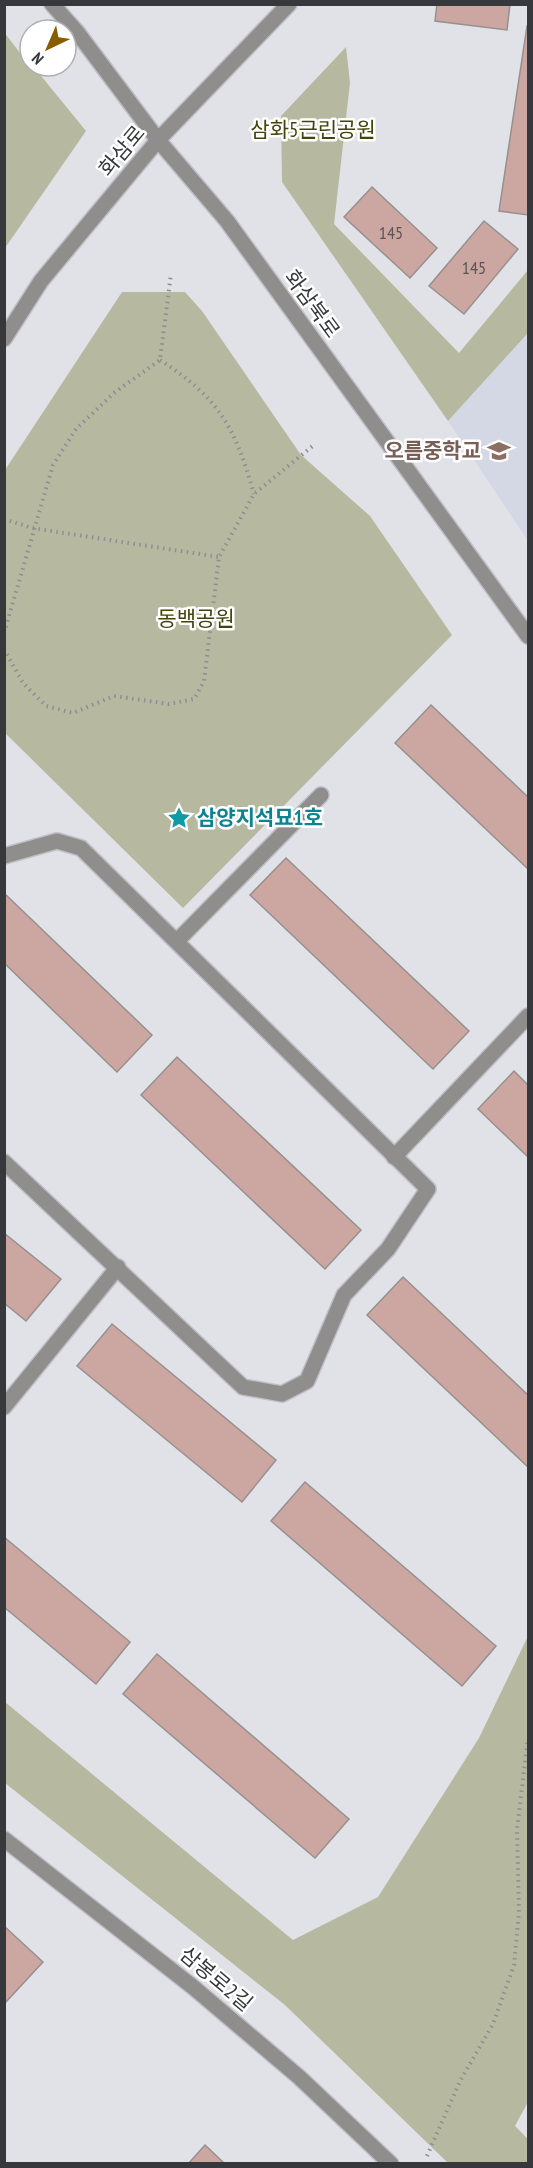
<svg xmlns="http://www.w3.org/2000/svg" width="533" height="2168" viewBox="0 0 533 2168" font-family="'PT Sans Narrow','Noto Sans KR',sans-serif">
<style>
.built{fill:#d4d8e5}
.green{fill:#b6b9a0}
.building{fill:#cca6a0;stroke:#98908f;stroke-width:1.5}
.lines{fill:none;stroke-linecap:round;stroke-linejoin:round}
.minor-casing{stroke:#bec0c5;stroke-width:18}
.path{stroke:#8d8e93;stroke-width:4;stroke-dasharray:1.5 4.5;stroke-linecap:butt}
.minor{stroke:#908e8c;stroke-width:15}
.labels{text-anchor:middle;stroke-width:5;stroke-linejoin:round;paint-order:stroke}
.number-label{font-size:18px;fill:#5c5454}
.park-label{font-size:21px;fill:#43440b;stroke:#fff}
.street-label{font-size:21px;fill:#37383b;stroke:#fff}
.education-label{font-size:21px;font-weight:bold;fill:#785e54;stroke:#fff;text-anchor:end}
.culture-label{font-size:21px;font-weight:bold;fill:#0d838f;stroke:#fff;text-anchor:start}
</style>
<rect width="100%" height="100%" fill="#e0e2e8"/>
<polygon class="built" points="528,333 528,541 448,421"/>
<g class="green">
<polygon points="4,32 30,66 33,66 86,131 5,248"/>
<polygon points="346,47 350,83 334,224 459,353 528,270 528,333 448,421 282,182 281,116"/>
<polygon points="122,292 185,292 202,311 301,455 370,516 452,635 183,908 5,733 5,470"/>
<polygon points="528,1636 528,2102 515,2126 528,2139 528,2163 448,2163 285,2005 5,1783 5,1702 293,1940 378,1897 479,1738"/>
</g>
<g class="building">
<polygon points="437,4 510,4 507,30 435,21"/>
<polygon points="527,26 528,26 528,215 499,211"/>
<polygon points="372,187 437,248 410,278 344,217"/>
<polygon points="484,221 518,249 464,314 429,286"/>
<polygon points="431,705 528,797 528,869 395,743"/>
<polygon points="286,858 469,1031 433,1069 250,895"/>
<polygon points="4,893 152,1035 117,1072 4,963"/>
<polygon points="177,1057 361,1230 325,1269 141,1095"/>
<polygon points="514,1071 528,1085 528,1157 478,1109"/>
<polygon points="4,1233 61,1279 26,1321 4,1303"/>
<polygon points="403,1277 528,1395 528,1467 367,1315"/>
<polygon points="112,1324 276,1460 242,1502 77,1366"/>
<polygon points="305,1482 496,1646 462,1686 271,1521"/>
<polygon points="4,1537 130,1642 96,1684 4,1607"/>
<polygon points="157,1654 349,1819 315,1858 123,1694"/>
<polygon points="4,1926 43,1962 4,2004"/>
<polygon points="205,2145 225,2164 188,2164"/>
</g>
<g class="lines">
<g class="minor-casing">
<g id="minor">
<polyline points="52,4 77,32 158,140 227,221 528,636"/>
<polyline points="4,339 41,281 158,140 289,4"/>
<polyline points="4,856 57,841 81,848 428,1189 388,1249 344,1295 307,1381 282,1394 243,1387 4,1162"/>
<polyline points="177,941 321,795"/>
<polyline points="394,1157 528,1016"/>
<polyline points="4,1407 118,1267"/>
<polyline points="4,1839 193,1987 299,2077 391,2164"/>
</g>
</g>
<g class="path">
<path d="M160 360C219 398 235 427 254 494"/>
<polyline points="4,519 32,528 219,557"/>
<polyline points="4,633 53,465 76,429 114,393 160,360 171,274"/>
<polyline points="4,649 23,683 46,706 73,713 114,696 169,704 194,699 204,681 219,557 254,494 315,444"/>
<polyline points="427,2156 460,2081 493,2024 514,1965 519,1912 517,1829 528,1739"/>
</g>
<use href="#minor" class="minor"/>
</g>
<defs>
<g id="school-bare" transform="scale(1.8)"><path d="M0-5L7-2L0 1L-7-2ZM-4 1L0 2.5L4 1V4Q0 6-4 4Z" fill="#8d6e63" stroke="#fff" stroke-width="2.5" paint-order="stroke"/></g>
<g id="sight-bare" transform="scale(1.8)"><path d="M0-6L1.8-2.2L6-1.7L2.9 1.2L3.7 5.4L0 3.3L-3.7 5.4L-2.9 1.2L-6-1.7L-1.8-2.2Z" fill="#0f9aa8" stroke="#fff" stroke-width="2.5" paint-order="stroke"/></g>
</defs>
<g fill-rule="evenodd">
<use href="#school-bare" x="499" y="451"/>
<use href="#sight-bare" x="179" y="818"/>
</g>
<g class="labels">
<g class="number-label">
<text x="391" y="239">145</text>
<text x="474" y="274">145</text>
</g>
<g class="park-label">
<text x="313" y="137">삼화5근린공원</text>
<text x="196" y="626">동백공원</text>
</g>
<g class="street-label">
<text transform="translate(122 151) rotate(-50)" y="7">화삼로</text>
<text transform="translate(312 304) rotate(54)" y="7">화삼북로</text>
<text transform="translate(216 1979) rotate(40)" y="7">삼봉로2길</text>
</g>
<g class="education-label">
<text x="481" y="458">오름중학교</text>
</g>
<g class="culture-label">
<text x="197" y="825">삼양지석묘1호</text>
</g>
</g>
<rect width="533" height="2168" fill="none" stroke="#37383b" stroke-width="12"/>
<g transform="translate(48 48) rotate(224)"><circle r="28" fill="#ffffff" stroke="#afafb1" stroke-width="1.5"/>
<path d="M0-4.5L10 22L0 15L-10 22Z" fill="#895c00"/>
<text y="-9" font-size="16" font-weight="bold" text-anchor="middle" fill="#37383b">N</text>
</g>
</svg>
